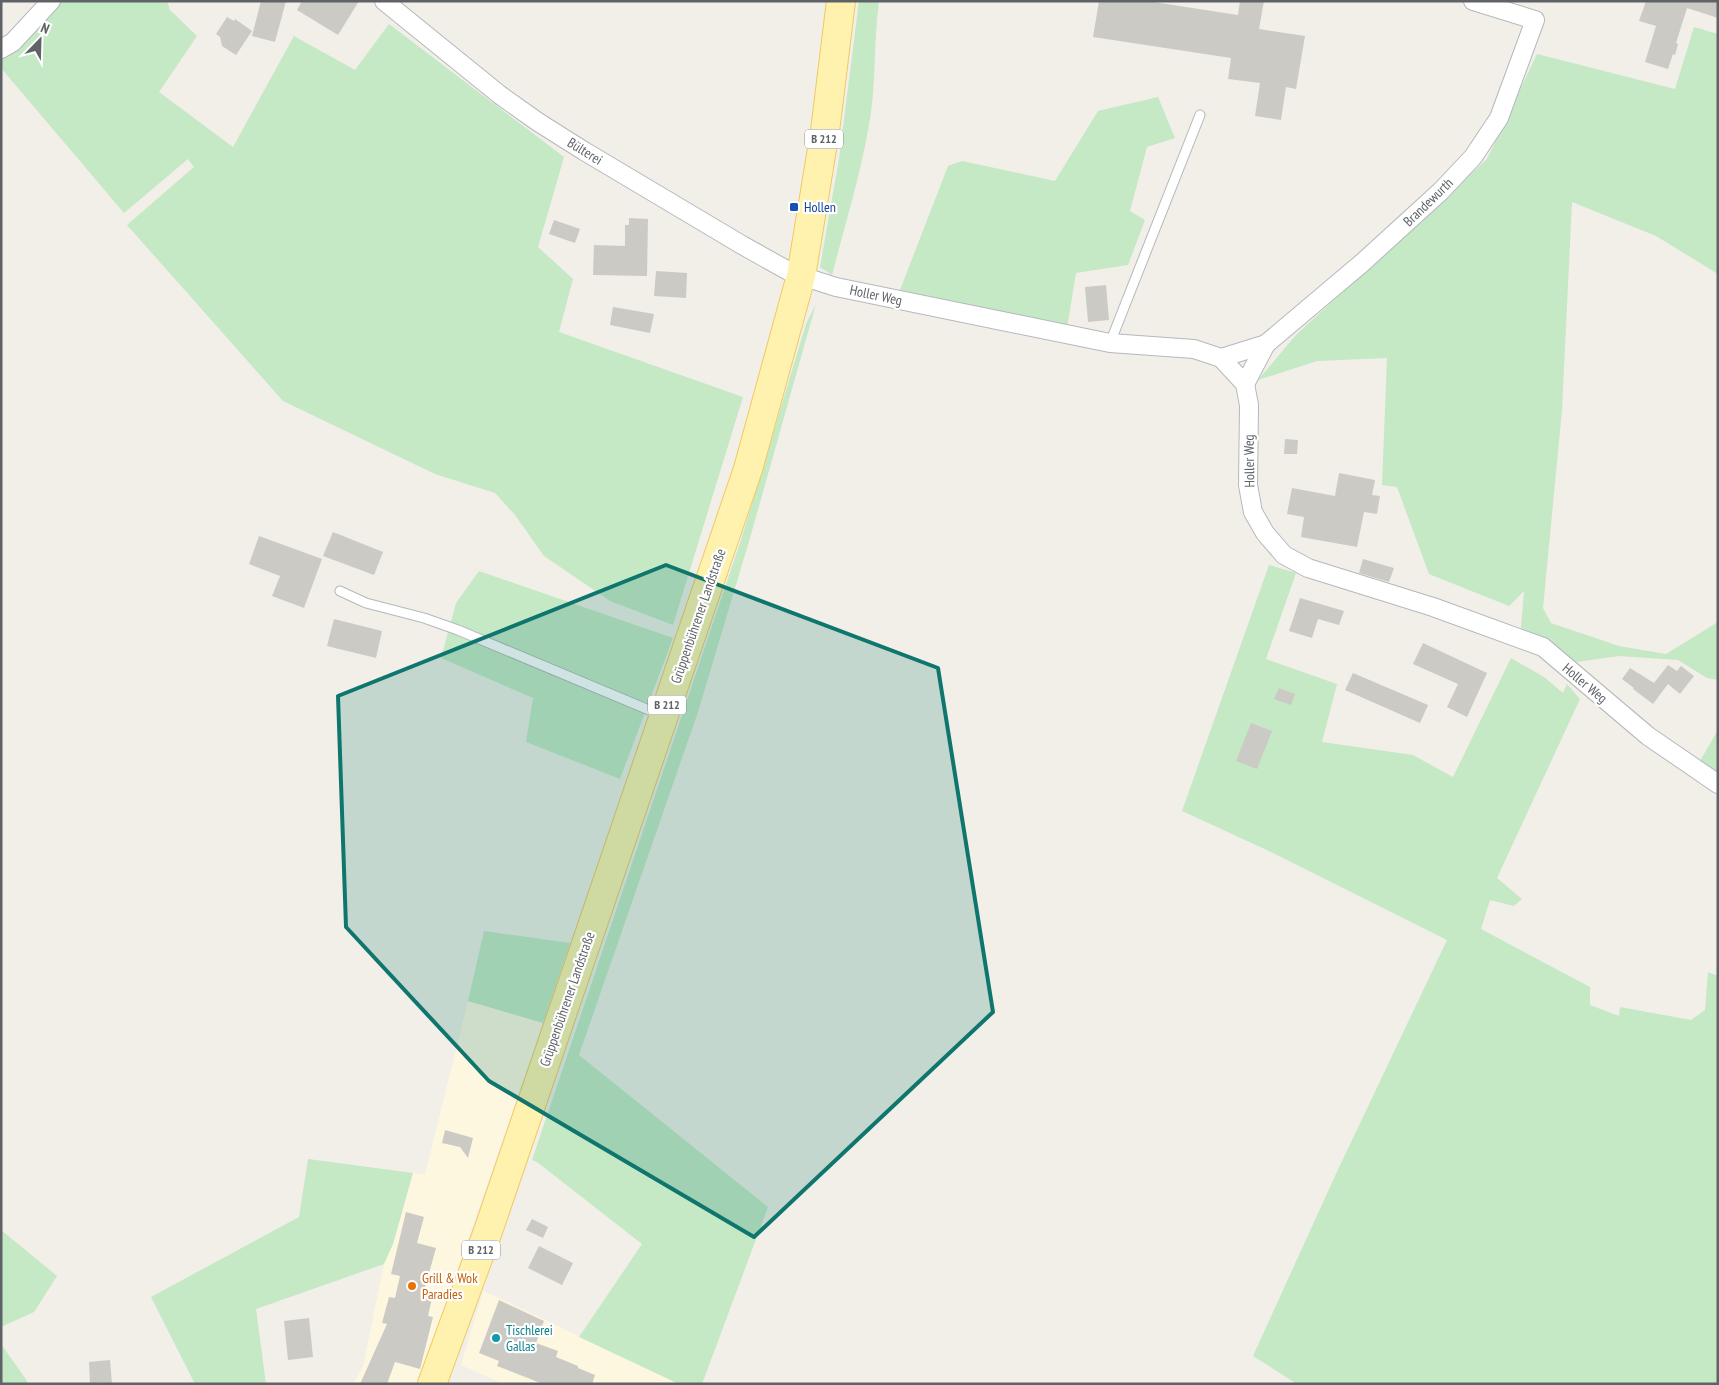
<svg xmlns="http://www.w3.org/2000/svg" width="1719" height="1385" viewBox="0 0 1719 1385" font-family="'PT Sans Narrow',sans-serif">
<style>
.commercial{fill:#fef7e0}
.green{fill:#c5e8c5}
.building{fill:#cccac5}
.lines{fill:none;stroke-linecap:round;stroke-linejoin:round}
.lane-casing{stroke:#b5b8bc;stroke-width:11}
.street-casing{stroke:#b5b8bc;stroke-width:20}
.primary-casing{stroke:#f2c960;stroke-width:30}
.lane{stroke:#fff;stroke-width:9}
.street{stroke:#fff;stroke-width:18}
.primary{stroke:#fff2af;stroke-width:28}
.marked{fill:#0f766e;fill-opacity:0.2;stroke:#0f766e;stroke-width:4;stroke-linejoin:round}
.transit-dot{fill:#1a4fb4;stroke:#fff;stroke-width:2}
.food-dot{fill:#e8710a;stroke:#fff;stroke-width:2}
.culture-dot{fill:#0f9aa8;stroke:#fff;stroke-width:2}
.labels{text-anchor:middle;stroke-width:4.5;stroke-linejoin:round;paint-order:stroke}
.shield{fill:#fff;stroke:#8f9295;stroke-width:1}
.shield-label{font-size:12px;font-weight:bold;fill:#5f6368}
.street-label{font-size:14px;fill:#5f6368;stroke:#fff}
.transit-label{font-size:14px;fill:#164399;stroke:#fff;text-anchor:start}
.food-label{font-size:14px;fill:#c56008;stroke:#fff;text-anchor:start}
.culture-label{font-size:14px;fill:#0d838f;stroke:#fff;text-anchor:start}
</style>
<rect width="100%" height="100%" fill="#f1efe8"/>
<g class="commercial">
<polygon points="468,1001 543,1023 418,1384 353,1384 363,1367 384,1264 393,1244 413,1173 425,1175"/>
<polygon points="483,1292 491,1294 679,1384 504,1384 461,1365"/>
</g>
<g class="green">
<polygon points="62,1 167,1 170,10 197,36 159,92 233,147 294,36 355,70 389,24 564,157 538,247 573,279 559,332 743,397 673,625 610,601 544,556 515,515 495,493 435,474 283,401 127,225 194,167 188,159 124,213 1,68 1,57 46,19"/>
<path d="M859 1H879C874 38 876 75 871 112 863 167 846 221 832 275L820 267 839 159Z"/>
<polygon points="1694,27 1718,34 1718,274 1656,236 1572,202 1562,410 1543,608 1551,623 1619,646 1666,654 1718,622 1718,680 1707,678 1678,660 1619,656 1577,662 1521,628 1524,591 1509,606 1429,574 1397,487 1382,485 1387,358 1317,361 1258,380 1296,335 1487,159 1537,54 1675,89"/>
<polygon points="1158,97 1175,138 1147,147 1130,211 1145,220 1128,265 1076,273 1067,328 900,290 948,166 962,161 1055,181 1098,111"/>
<polygon points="816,304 750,538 698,712 579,1055 768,1207 702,1384 679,1384 579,1337 642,1244 537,1162 532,1160 741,540 806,324"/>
<polygon points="1269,565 1296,573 1266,659 1337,684 1322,742 1413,755 1453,777 1511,658 1544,677 1563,693 1567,684 1580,699 1497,878 1522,899 1514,906 1490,900 1481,929 1590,987 1590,1005 1619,1016 1620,1007 1691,1020 1705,1010 1708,972 1718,976 1718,1384 1297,1384 1253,1356 1335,1176 1447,940 1269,851 1182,811"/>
<polygon points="479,571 673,638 620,779 526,742 533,698 441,658 456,603"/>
<polygon points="1718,730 1718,773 1700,761"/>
<polygon points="484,931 570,943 543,1023 468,1001"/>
<polygon points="308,1159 413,1173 393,1244 384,1264 256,1309 266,1384 195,1384 151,1297 299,1217"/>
<polygon points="1,1230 57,1276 34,1312 1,1327"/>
<polygon points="1,1344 25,1378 28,1384 1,1384"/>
</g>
<g class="building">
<polygon points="261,1 286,1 275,42 252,36"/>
<polygon points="302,1 359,1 338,35 297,10"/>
<polygon points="1099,1 1147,1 1238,15 1240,1 1264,1 1259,29 1305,36 1296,89 1286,87 1281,120 1255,116 1260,83 1228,79 1231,58 1093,37"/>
<polygon points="1646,1 1718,1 1718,18 1687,8 1676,43 1678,44 1675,55 1673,54 1668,69 1645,62 1656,26 1639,21"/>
<polygon points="227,17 234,21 235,19 252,31 236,55 222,46 220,37 216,34"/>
<polygon points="629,218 648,219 647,276 593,275 594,245 625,246 625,225 629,225"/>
<polygon points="554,220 580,229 575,243 549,234"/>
<polygon points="656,271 687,273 686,298 654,296"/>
<polygon points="1106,285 1109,320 1088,322 1085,287"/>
<polygon points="613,307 654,314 650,333 610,325"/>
<polygon points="1285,439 1298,440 1297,454 1284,454"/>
<polygon points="1339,473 1375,480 1372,495 1380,496 1377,514 1364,512 1357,547 1301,537 1304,517 1287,514 1292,488 1335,496"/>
<polygon points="333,532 383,552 374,575 323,556"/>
<polygon points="259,536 322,559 304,608 272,596 280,576 249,564"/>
<polygon points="1363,559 1394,568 1389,582 1359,573"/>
<polygon points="1300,598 1344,611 1339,625 1318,619 1312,638 1289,631"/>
<polygon points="334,619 382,631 376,658 327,646"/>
<polygon points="1423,643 1487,673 1467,717 1447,707 1458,684 1413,664"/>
<polygon points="1668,665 1677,671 1681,666 1694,676 1680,694 1668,684 1653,704 1633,689 1634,688 1622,679 1630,668 1654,683"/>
<polygon points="1353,673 1428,705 1420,723 1345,690"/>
<polygon points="1279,688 1295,694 1291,705 1274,699"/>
<polygon points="1251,723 1272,731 1257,769 1236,761"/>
<polygon points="445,1130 473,1138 468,1158 460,1147 442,1143"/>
<polygon points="406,1212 424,1217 417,1243 436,1248 423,1295 432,1298 428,1316 433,1317 420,1369 395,1362 387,1384 360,1384 387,1324 382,1323 389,1297 395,1298 400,1276 391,1274"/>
<polygon points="532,1219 548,1227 543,1238 526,1230"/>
<polygon points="539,1246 573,1263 562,1285 528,1268"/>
<polygon points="499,1300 544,1321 536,1343 558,1351 556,1357 578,1366 578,1368 595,1375 592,1384 543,1384 497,1366 499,1361 479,1353"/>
<polygon points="309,1318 313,1357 288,1360 284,1321"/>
<polygon points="110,1360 112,1384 90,1384 89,1362"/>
</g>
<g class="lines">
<g class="lane-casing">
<g id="lane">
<polyline points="1110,343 1200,115"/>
<polyline points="340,591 366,603 424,618 458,630 661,715"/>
</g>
</g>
<g class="street-casing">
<g id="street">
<polyline points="384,1 500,95 538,122 584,151 742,245 792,273 836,287 1110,343 1194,349 1221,358 1245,384 1249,405 1248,485 1253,512 1265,533 1284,555 1308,568 1433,607 1543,647 1648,736 1718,784"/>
<polyline points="1,49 13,42 51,1"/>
<polyline points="1221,358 1266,344 1362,263 1441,191 1473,157 1499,118 1535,20 1473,1"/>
<polyline points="1245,384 1266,344"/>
</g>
</g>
<g class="primary-casing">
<polyline id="primary" points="432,1384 487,1234 748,469 801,276 825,131 841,1"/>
</g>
<use href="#lane" class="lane"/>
<use href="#street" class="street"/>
<use href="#primary" class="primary"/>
</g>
<path class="marked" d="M666 565 938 668 993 1012 754 1237 489 1081 346 927 338 696Z"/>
<rect class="transit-dot" x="789" y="202" width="10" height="10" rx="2.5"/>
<circle class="food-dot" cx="412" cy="1286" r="5"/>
<circle class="culture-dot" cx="496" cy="1338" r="5"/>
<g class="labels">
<g class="shield">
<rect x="805" y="129.5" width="38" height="19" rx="4"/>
<rect x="648" y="695.5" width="38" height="19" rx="4"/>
<rect x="462" y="1240.5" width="38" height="19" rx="4"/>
</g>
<g class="shield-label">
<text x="824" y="143">B 212</text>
<text x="667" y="709">B 212</text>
<text x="481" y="1254">B 212</text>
</g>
<g class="street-label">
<text transform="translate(585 151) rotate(32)" y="5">Bülterei</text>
<text transform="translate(1428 202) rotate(-44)" y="5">Brandewurth</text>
<text transform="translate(876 295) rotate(12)" y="5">Holler Weg</text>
<text transform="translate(1249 461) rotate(-91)" y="5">Holler Weg</text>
<text transform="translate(698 616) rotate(-71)" y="5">Grüppenbührener Landstraße</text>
<text transform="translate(1585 683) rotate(40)" y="5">Holler Weg</text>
<text transform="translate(567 999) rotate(-71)" y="5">Grüppenbührener Landstraße</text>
</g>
<g class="transit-label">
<text x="804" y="212">Hollen</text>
</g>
<g class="food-label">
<text x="422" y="1283">Grill &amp; Wok<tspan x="422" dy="16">Paradies</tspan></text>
</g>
<g class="culture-label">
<text x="506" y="1335">Tischlerei<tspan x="506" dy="16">Gallas</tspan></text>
</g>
</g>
<rect width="1719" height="1385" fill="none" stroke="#5f6368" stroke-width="5"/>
<g transform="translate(40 40) rotate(23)" stroke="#ffffff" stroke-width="4" paint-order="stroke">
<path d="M0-4L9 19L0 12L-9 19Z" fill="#5f6368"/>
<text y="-8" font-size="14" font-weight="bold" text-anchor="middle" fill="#5f6368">N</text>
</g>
</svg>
